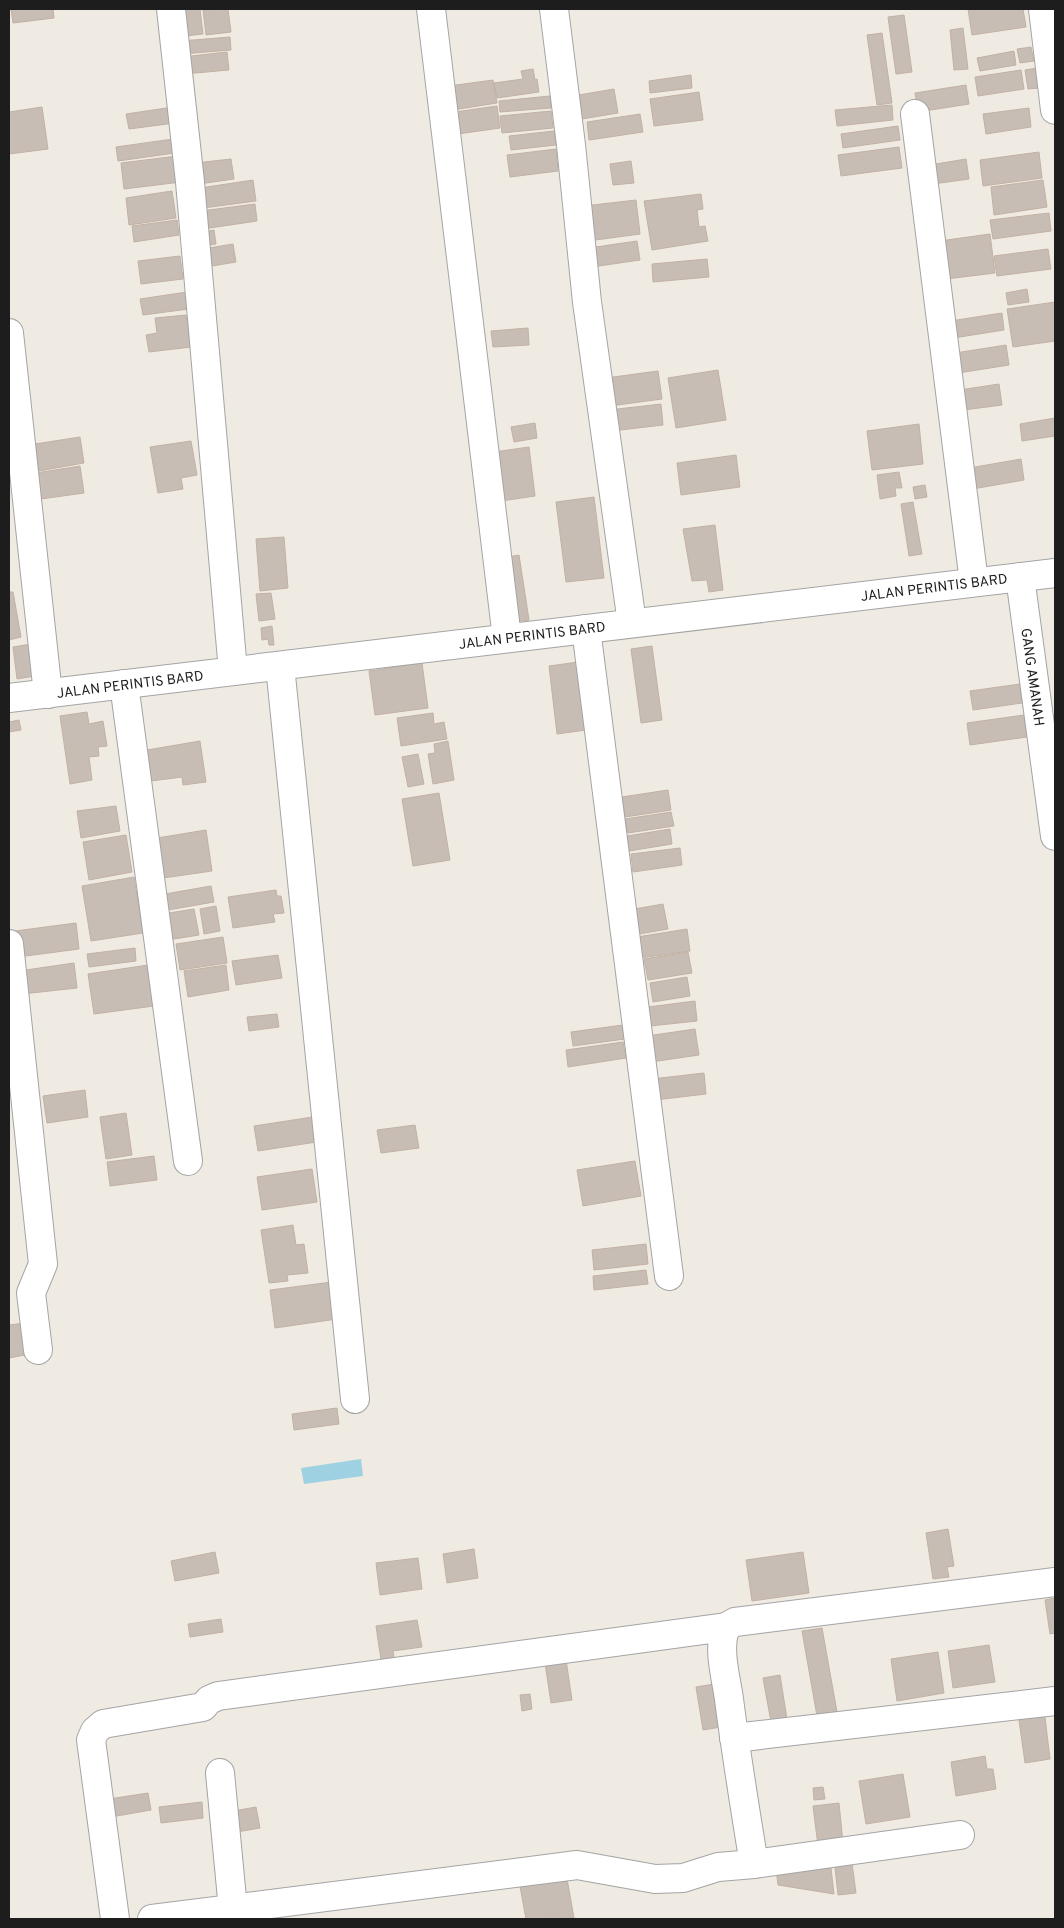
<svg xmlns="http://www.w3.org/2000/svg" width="1064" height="1928" viewBox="0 0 1064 1928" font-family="Overpass,sans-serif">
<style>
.water{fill:#9ed1e1}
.building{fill:#c8bdb5;stroke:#c2b1a3}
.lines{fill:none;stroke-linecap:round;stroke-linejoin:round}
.minor-casing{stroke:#a4a4a4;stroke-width:30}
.minor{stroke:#fff;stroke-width:28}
.labels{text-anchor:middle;stroke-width:4.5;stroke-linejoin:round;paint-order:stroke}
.street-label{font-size:14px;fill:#1d1d1d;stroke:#fff}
</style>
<rect width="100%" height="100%" fill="#efebe2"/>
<polygon class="water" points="361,1459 363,1476 304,1484 301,1468"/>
<g class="building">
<polygon points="11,9 53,9 54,18 13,23"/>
<polygon points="183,9 200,9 203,34 177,37"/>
<polygon points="228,9 231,32 206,35 203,10"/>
<polygon points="968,9 1023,9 1026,27 972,35"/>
<polygon points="904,15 912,72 896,74 888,17"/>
<polygon points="963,28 968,69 954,70 950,30"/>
<polygon points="882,33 892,103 877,105 867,35"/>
<polygon points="230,37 231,50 182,54 181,41"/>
<polygon points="1031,47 1034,61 1020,63 1017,49"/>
<polygon points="1014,51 1016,65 980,71 977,58"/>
<polygon points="227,52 229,70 184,74 182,57"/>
<polygon points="1037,68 1040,88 1028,89 1025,70"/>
<polygon points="533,69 535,80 537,79 539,92 497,98 494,83 523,79 521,71"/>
<polygon points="1021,70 1024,89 978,96 975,77"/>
<polygon points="691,75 692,88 650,93 649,81"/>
<polygon points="493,80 497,103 453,110 449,86"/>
<polygon points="966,85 969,104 918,112 915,93"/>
<polygon points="614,89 618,113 582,119 579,95"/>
<polygon points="699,92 703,120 654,126 650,99"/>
<polygon points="550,96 551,108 500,112 499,101"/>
<polygon points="892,105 893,120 837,126 835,110"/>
<polygon points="497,106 500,128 458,134 455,112"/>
<polygon points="42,107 48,149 9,154 9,112"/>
<polygon points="173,107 175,123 129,129 126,114"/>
<polygon points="1029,108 1031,127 986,134 983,114"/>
<polygon points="551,111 553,128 502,133 500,116"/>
<polygon points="640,114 643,132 589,140 587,122"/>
<polygon points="898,126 900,140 843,148 841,134"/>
<polygon points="554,131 556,145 511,150 509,136"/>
<polygon points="173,139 175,153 118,161 116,147"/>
<polygon points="899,147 902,168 841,176 838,155"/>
<polygon points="556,149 558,171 510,177 507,155"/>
<polygon points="1039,152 1042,178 983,186 980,160"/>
<polygon points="177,156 181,182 124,189 121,163"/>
<polygon points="231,159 234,179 199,184 196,163"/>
<polygon points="966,159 969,179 926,185 924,166"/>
<polygon points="631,161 634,183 613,185 610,164"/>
<polygon points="253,180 256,201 203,208 200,188"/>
<polygon points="1043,180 1047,207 994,215 991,187"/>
<polygon points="172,191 176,218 129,225 126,198"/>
<polygon points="701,194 703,209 697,210 699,227 705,226 708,241 652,250 644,201"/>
<polygon points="636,200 640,234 588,241 584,206"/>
<polygon points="255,204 257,221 203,229 201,211"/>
<polygon points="1049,213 1051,231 993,239 990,220"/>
<polygon points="177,220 179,235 134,242 132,226"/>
<polygon points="214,230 216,244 201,246 199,233"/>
<polygon points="990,234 995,273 938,280 932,242"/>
<polygon points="637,241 640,260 592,267 589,248"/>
<polygon points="233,244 236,262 206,267 203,249"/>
<polygon points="1048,249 1051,269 997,276 994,256"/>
<polygon points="180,256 183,279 141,284 138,261"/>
<polygon points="707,259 709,277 653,282 652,264"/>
<polygon points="1027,289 1029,302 1008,305 1006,293"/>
<polygon points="187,292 189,309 143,315 140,299"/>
<polygon points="1055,302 1055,341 1013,347 1007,309"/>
<polygon points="1002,313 1004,330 947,339 944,322"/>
<polygon points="186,315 191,347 149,352 146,335 157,333 155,318"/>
<polygon points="528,328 529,345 493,347 491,331"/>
<polygon points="1006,345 1009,365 952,374 949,354"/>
<polygon points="718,370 726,420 676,428 668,378"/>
<polygon points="658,371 662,399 610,406 606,378"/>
<polygon points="999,384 1002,405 956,411 953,391"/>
<polygon points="661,404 663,425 612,431 609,410"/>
<polygon points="1055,418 1055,436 1022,441 1020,424"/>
<polygon points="535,423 537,438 514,442 511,427"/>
<polygon points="919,424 923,464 872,470 867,431"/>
<polygon points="80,437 84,463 39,471 35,444"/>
<polygon points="191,441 197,475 181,478 183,489 158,493 150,447"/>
<polygon points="529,447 535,496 501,501 494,452"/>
<polygon points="736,455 740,487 681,495 677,463"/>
<polygon points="1021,459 1024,480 967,490 964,469"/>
<polygon points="80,466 84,493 41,499 36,473"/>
<polygon points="899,472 902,488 895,488 896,496 880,499 877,475"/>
<polygon points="925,485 927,497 915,499 913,487"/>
<polygon points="594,497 604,578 566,582 556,502"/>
<polygon points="913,502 922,554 909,556 901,504"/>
<polygon points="715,525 723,590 709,592 707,580 692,581 683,529"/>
<polygon points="284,537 288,588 260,591 256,539"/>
<polygon points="519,555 529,620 512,622 502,558"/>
<polygon points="9,592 13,592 21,637 9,640"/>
<polygon points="271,593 275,619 259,621 256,594"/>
<polygon points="272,626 274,645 269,645 268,639 262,640 261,628"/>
<polygon points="31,644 35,676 17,679 13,647"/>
<polygon points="652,646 662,720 641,723 631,649"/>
<polygon points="578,662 586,730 557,734 549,666"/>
<polygon points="422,663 428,708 375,715 369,671"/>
<polygon points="1020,684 1022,703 973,710 970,691"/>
<polygon points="87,712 89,724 103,721 107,746 98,747 99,756 89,757 92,780 70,784 60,716"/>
<polygon points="433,713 434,724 444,722 447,739 401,746 397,718"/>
<polygon points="1024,715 1027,737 970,745 967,723"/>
<polygon points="19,720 21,730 9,732 9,722"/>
<polygon points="200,741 206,782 183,785 182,777 151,781 147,750"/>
<polygon points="448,741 454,780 433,784 428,754 435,753 434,744"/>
<polygon points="418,754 424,784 408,787 402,757"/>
<polygon points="668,790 671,810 625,817 622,797"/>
<polygon points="439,793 450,860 413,866 402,799"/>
<polygon points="116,806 120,831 81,838 77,811"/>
<polygon points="671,812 674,826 628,833 625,819"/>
<polygon points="670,829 672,844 629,851 627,836"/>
<polygon points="206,830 212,871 163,878 157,838"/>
<polygon points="126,835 132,872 89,880 83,842"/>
<polygon points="680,848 682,865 633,872 631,854"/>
<polygon points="134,877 143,933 91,941 82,886"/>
<polygon points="211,886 214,902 168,910 165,894"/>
<polygon points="276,890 277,896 281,896 284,913 273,914 275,922 233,928 228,897"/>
<polygon points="663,904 668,929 633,935 629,910"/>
<polygon points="216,906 220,931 204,934 200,909"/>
<polygon points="194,909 199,935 168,940 163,914"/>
<polygon points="76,923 79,949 18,957 15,931"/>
<polygon points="687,929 690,951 640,958 637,937"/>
<polygon points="223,937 227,963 180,970 176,944"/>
<polygon points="135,948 136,961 89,967 87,954"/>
<polygon points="688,952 692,973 648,980 644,959"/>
<polygon points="278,955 282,978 236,985 232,961"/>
<polygon points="74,963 77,988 22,994 19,971"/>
<polygon points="148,965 154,1006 94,1014 88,974"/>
<polygon points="226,965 229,990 188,997 184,971"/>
<polygon points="687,977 690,996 653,1002 650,983"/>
<polygon points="695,1001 697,1021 650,1026 648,1007"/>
<polygon points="277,1014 279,1027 249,1031 247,1017"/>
<polygon points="623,1025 625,1039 573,1046 571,1032"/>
<polygon points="695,1029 699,1055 651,1062 647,1036"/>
<polygon points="623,1042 626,1058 568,1067 566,1050"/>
<polygon points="704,1073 706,1094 655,1100 652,1079"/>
<polygon points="85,1090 88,1117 47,1123 43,1096"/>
<polygon points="126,1113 132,1155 106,1159 100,1117"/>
<polygon points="319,1116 323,1141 258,1151 254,1126"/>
<polygon points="415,1125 419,1148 381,1153 377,1130"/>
<polygon points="154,1156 157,1180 110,1186 107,1162"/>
<polygon points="635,1161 641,1196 583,1206 577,1170"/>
<polygon points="312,1169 317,1202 262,1210 257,1177"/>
<polygon points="293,1225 296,1245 304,1244 308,1273 287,1275 288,1281 269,1283 261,1230"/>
<polygon points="646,1244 648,1264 594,1270 592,1250"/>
<polygon points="646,1270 648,1284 594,1290 593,1276"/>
<polygon points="332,1282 337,1319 275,1328 270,1290"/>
<polygon points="25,1323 30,1354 9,1358 9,1325"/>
<polygon points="337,1408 339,1424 294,1430 292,1414"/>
<polygon points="948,1529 954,1566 947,1567 949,1577 933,1579 926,1533"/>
<polygon points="474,1549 478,1578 447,1583 443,1554"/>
<polygon points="215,1552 219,1573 175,1581 171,1561"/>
<polygon points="803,1552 809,1593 752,1601 746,1560"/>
<polygon points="418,1558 422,1589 380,1595 376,1563"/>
<polygon points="1055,1598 1055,1633 1050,1634 1045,1600"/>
<polygon points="221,1619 223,1632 190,1637 188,1624"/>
<polygon points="417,1620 422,1647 393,1651 394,1657 381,1660 376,1626"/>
<polygon points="822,1628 837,1712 817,1716 802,1631"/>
<polygon points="989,1645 995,1682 953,1688 948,1651"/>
<polygon points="938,1652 944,1693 897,1701 891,1659"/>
<polygon points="565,1653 572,1700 551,1703 544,1656"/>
<polygon points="780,1675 787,1719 771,1722 763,1678"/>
<polygon points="714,1684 721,1727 703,1730 696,1687"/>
<polygon points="530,1694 532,1709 522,1711 520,1695"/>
<polygon points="1044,1709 1050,1759 1025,1763 1018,1713"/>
<polygon points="985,1756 987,1769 993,1769 996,1789 956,1796 951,1762"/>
<polygon points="903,1774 910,1817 866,1824 859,1781"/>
<polygon points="823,1787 825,1799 814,1800 813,1788"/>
<polygon points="148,1793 151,1810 111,1817 109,1799"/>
<polygon points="202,1802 203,1818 161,1823 159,1807"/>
<polygon points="839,1803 843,1843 818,1846 813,1806"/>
<polygon points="256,1807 260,1828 231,1833 228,1812"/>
<polygon points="851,1856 856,1893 838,1895 834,1858"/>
<polygon points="830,1860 834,1894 778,1885 776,1868"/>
<polygon points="566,1873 574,1918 526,1919 519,1881"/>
</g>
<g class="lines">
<g class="minor-casing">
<g id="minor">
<polyline points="171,9 190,182 233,671"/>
<polyline points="431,9 507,638"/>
<polyline points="554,9 571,145 587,302 632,623"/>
<polyline points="1043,9 1055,110"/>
<polyline points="915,114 974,582"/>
<polyline points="9,333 48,694"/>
<polyline points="1020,577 1055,836"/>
<polyline points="586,629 669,1276"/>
<polyline points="280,666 355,1399"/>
<polyline points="124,684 188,1161"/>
<polyline points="9,698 1055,573"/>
<polyline points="9,944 43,1264 31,1293 38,1350"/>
<path d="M726 1627C717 1648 726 1677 729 1699 736 1754 745 1809 754 1864"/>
<polyline points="734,1738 1055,1701"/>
<polyline points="220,1773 233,1909"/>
<polyline points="115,1919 91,1740 95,1731 103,1724 203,1707 209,1700 218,1696 726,1627 735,1622 1055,1582"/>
<polyline points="152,1919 577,1865 655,1879 683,1878 718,1867 754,1864 960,1835"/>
</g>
</g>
<use href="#minor" class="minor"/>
</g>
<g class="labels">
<g class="street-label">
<text transform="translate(934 587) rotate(-7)" y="5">JALAN PERINTIS BARD</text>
<text transform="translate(532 635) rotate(-7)" y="5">JALAN PERINTIS BARD</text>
<text transform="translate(1033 677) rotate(82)" y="5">GANG AMANAH</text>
<text transform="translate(130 684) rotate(-7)" y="5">JALAN PERINTIS BARD</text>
</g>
</g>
<rect width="1064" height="1928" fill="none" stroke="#1d1d1d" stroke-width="20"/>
</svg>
